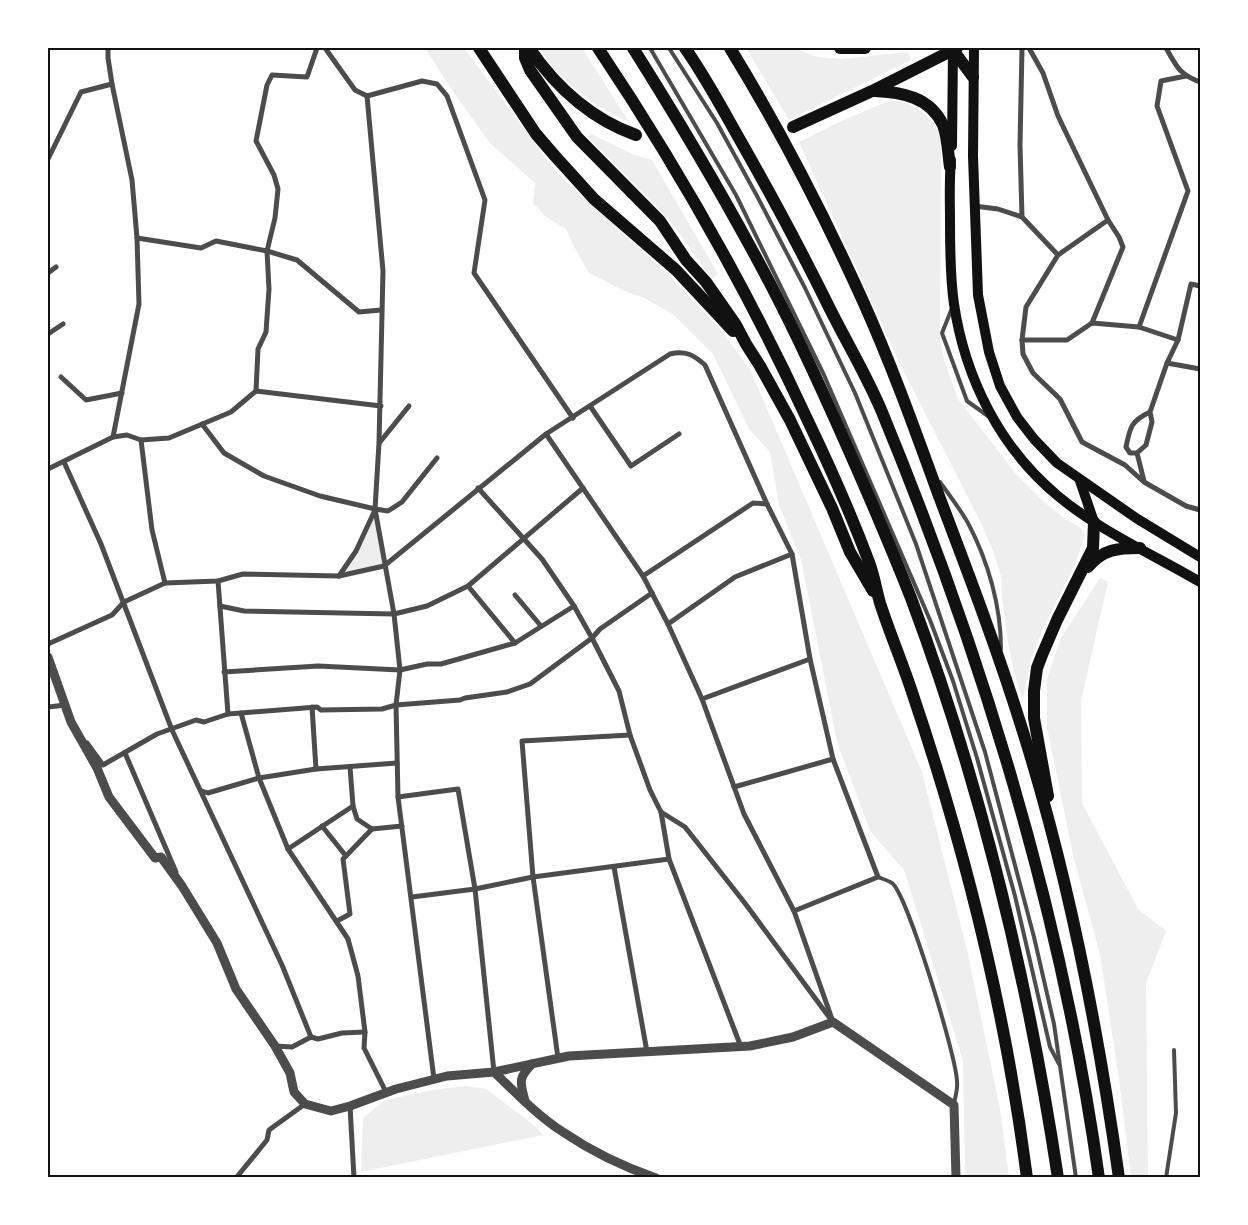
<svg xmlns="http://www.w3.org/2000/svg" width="1248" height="1225" viewBox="0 0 1248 1225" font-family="Figtree,sans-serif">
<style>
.green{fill:#eee}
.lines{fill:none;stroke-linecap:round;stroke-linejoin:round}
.service{stroke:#4c4c4c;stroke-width:4}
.minor{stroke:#4c4c4c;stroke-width:5}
.tertiary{stroke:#4c4c4c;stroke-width:9}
.secondary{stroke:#111;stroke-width:10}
.trunk{stroke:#111;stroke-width:12}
.neatline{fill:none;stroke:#111;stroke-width:2}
</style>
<rect width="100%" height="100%" fill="#fff"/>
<g class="green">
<polygon points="425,48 464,48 557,173 670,276 719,328 750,369 922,772 967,950 1000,1109 1009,1177 965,1177 963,1061 904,870 870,831 837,742 801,560 779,505 770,452 749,429 713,354 673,314 642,297 624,291 589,273 573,245 566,229 546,217 533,203 535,183 490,143 454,93"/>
<path d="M539 48H582L629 122C604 111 580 96 561 76 552 68 546 57 539 48Z"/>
<polygon points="746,48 792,48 818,57 842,59 908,52 911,60 789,120"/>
<path d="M891 100C909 102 928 111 937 129 939 133 940 140 941 145L940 341 945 363 958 399 1016 474 1044 502 1065 519 1081 528 1085 536 1074 567 1044 627 1031 659 1023 700C1009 664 1006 626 1001 589L1002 580 995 556 982 525 899 362 799 142 839 122Z"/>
<polygon points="591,134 632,154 652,160 718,274 712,279 672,223 588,137"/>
<polygon points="375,509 384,566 339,576 356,551"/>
<polygon points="1100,578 1108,582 1081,701 1082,803 1138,909 1166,931 1146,983 1148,1177 1131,1177 1119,1079 1100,954 1074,859 1047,728 1047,679 1061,638"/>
<polygon points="466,1086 486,1089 530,1122 544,1135 361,1172 363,1118 385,1100 433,1090"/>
</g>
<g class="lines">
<g class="service">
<polyline points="650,48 736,195 824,375 930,620 953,681 977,758 1015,896 1050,1047 1059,1064"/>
<polyline points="669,48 717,123 757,196 805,288 855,393 916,544 985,752 1034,937 1054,1024 1076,1178"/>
<polyline points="952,308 942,333 967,401 988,416"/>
<path d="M940 482C950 496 960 509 968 523 988 561 1001 606 1001 649"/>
<path d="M878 877C883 879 889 881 892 883 907 894 957 1058 957 1082 958 1089 955 1097 954 1104"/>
<polyline points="1166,1178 1176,1113 1174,1050"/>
</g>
<g class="minor">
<polyline points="108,48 108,58 112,84 132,180 137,238 139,304 113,437"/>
<polyline points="325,48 355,90 367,96"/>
<polyline points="1029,48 1043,73 1058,116 1108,220"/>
<path d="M1166 48C1177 67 1179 74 1200 82"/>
<polyline points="367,96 383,271 379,443 375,509 394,614 400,670 396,705 398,797 434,1079"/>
<polyline points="367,96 422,81 437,84 447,96 485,200 474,273 573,418"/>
<polyline points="48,159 81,92 112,84"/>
<polyline points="974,206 998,209 1022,217 1020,145 1022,48"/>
<polyline points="1022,217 1058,255 1026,307 1022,340 1067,340 1092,323 1139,327 1178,340"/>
<polyline points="137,238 201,248 216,241 267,251 297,260 359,312 381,310"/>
<polyline points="1058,255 1108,220 1119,237 1123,247 1092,323"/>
<polyline points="48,273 56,267"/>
<polyline points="1139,327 1188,191 1157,106 1161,81 1186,76"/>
<polyline points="48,334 63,324"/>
<polyline points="1022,340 1023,354 1033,373 1060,399 1082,442 1125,465 1144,482 1186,506 1200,510"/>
<polyline points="1167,363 1200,369"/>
<polyline points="61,377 86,400 122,393"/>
<polyline points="256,391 258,349 266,332 269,289 267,251 275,218 278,189 274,175 256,141 267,85 272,75 307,77 317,48"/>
<polyline points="256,391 381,406"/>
<polyline points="590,406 631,466 679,434"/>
<path d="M1150 412C1131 421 1130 427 1126 447L1130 453H1137L1146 445 1152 422 1150 412 1167 363 1178 340 1191 284 1200 286"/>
<polyline points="202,424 224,453 264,476 320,496 375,509 388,511 402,502 437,458"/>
<polyline points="546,434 643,576 668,624 702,699 744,814 794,911 833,1022"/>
<polyline points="141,440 152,530 165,583"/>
<polyline points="380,442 409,406"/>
<polyline points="1137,453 1144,481"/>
<polyline points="64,462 101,544 172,730 282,965 311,1037"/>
<polyline points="48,469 113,437 127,435 141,440 169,438 231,412 256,391"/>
<polyline points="478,488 542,559 574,606 592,638 619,691 630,735 650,790 661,812 669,859 741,1047"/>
<polyline points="339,576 356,551 375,510"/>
<polyline points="643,576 753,503 767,504"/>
<polyline points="218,581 228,714"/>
<polyline points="468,586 515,643"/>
<polyline points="515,595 541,626"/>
<polyline points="220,606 244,611 394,614 427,606 468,586 583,488"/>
<polyline points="668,624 735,577 792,554"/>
<path d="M48 644 112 615 124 602 165 583 218 581 243 574 339 576 384 566 546 434 670 354C685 350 694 355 705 365L767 504 792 554 810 659 833 759 878 877 794 911"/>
<polyline points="224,672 318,666 400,670 427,664 441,664 515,643 574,606"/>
<polyline points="702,699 810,659"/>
<polyline points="48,707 66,705"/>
<polyline points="312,707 316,769"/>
<polyline points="241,713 259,778 288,849 348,939 358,976 365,1032 364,1048 386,1092"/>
<polyline points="87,743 103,765 157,734 196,720 204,722 228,714 241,713 317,707 321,710 382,709 396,705 460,700 465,698 507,692 530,684 592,638 600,629 652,593"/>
<polyline points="125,753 176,872"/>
<polyline points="350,767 353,806 357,819 372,829"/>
<polyline points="734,787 833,759"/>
<polyline points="202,791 208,793 259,778 316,769 397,763"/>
<polyline points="398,797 458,789 475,889 494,1072"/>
<polyline points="661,812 685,827 744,902 829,1017"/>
<polyline points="322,826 346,856"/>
<polyline points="288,849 353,806"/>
<polyline points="614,867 647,1052"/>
<polyline points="412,897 475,889 533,877 669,859"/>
<polyline points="337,921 350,914 343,859 372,829 402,826"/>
<polyline points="275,1046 292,1047 311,1037 318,1039 342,1033 365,1032"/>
<polyline points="558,1058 533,877 522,741 630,735"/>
<polyline points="350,1106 354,1178"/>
<polyline points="236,1178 267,1140 269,1130 305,1104"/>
</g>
<g class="tertiary">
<polyline points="48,657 71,722 97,768 109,797 155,858 161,857 182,886 217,943 236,989 275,1046 290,1073 294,1092 305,1104 331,1111 350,1106 396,1089 447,1076 494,1072 569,1056 750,1046 793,1037 833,1022 954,1105 956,1178"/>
<path d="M494 1072C516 1093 538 1116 563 1132 591 1151 624 1167 656 1178"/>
<path d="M525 1101C520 1082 518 1078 532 1064"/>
</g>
<g class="secondary">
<polyline points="974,48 973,156 978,295 989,352 1000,386 1017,417 1034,439 1057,463 1136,518 1200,557"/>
<polyline points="952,146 953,48"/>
<path d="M951 160C949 180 950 201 950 221 950 248 950 277 954 304 965 378 1000 448 1058 496 1100 531 1154 555 1200 582"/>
<polyline points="1080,481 1094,522"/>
</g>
<g class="trunk">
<polyline points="479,48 536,134 555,156 594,199 676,270 733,331"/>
<polyline points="525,48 525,58 530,70 577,137 660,221 686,260 706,282 736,325 746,344 760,366 790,420 832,508 850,552 873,591"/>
<path d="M529 48C556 87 591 119 636 135"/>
<path d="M598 48C677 166 748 291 808 421 830 467 851 514 869 562 874 575 876 589 880 603 890 634 903 664 913 695 966 852 1006 1013 1027 1178"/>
<path d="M633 48C674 113 714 180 751 248 793 324 829 405 864 485 880 522 896 560 911 598 981 785 1028 980 1058 1178"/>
<path d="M685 48C707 79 725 114 744 147 774 200 803 254 830 309 847 343 867 376 882 412 983 657 1062 914 1099 1178"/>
<path d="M730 48C779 128 823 213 862 299 891 363 915 430 939 496 969 575 999 654 1024 735 1069 879 1098 1028 1119 1178"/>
<polyline points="840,48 865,48"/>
<polyline points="949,48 953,50 973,77"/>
<path d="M874 91C902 92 930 97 943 125 948 138 948 154 950 167"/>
<polyline points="793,127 872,91 957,48"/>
<path d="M1088 567C1103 549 1118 548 1140 548"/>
<polyline points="1048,796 1034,718 1034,691 1037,668 1042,655 1057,620 1093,548 1094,522"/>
</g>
</g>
<rect width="1248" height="1225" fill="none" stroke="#ffffff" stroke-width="98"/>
<rect x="49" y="49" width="1150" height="1127" class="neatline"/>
</svg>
